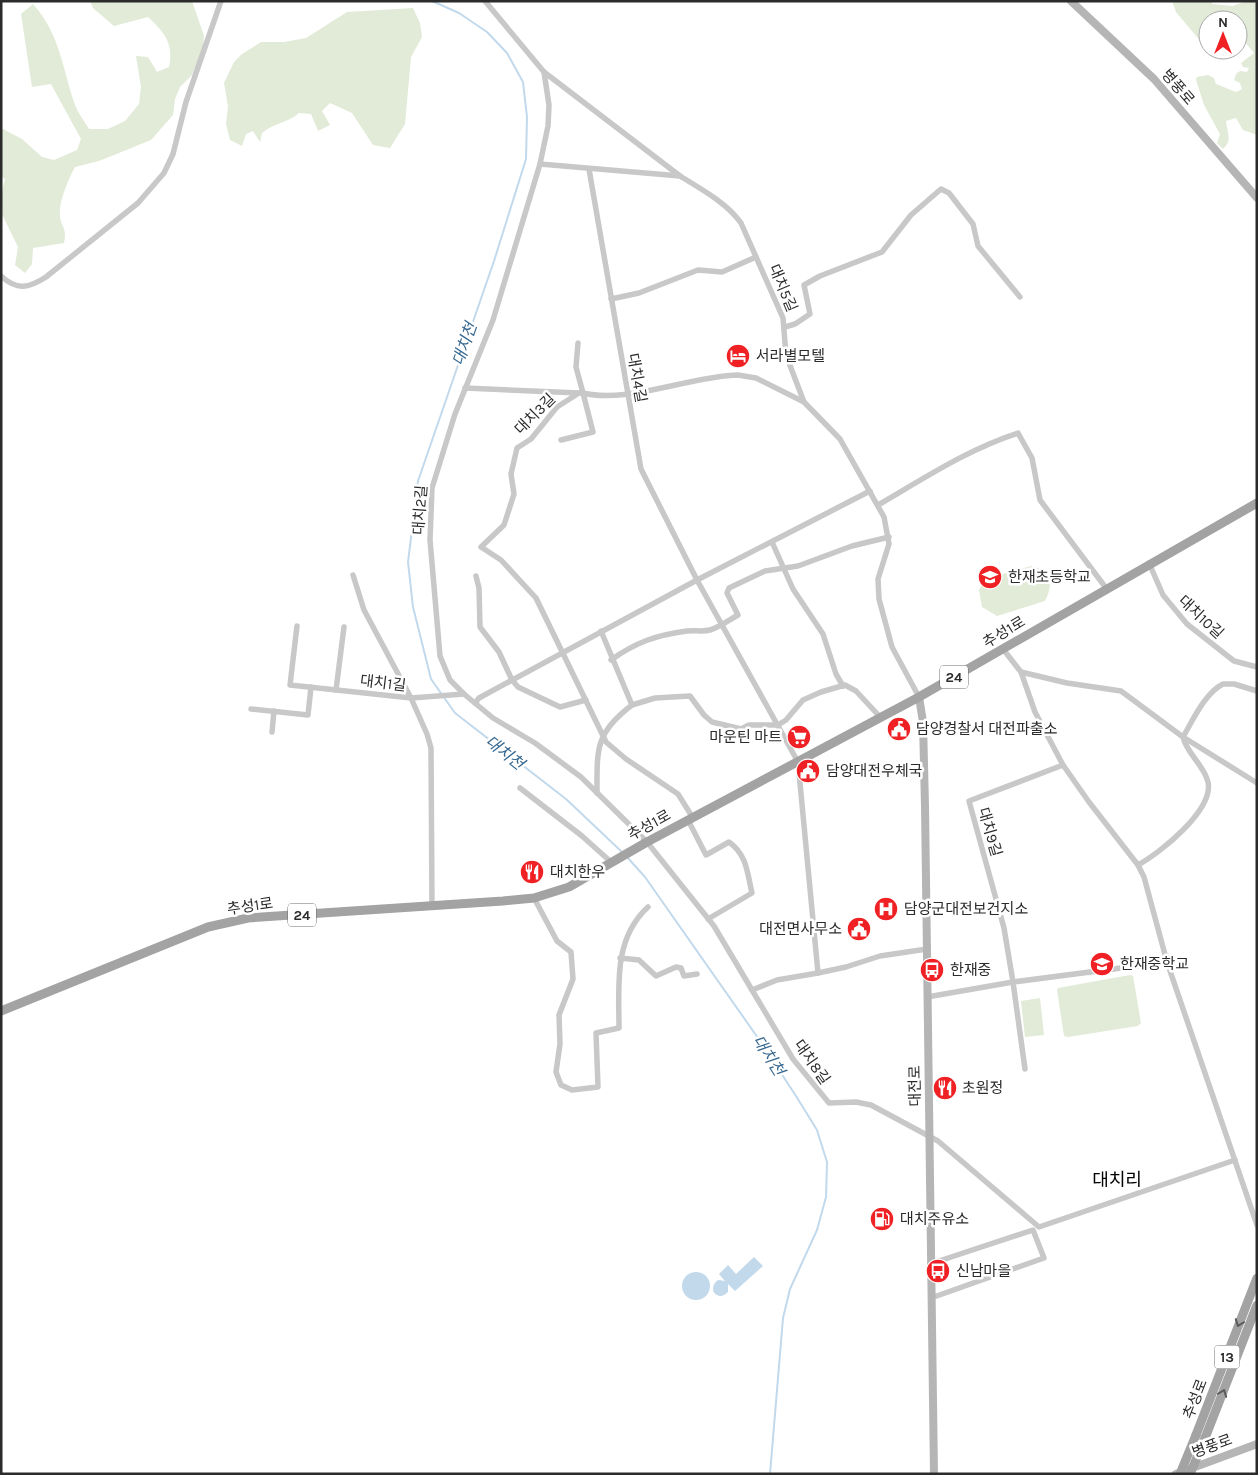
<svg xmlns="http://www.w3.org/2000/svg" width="1258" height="1475" viewBox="0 0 1258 1475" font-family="Karla,'Noto Sans KR',sans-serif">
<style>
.green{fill:#e1ebd7}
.water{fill:#c2d9ec}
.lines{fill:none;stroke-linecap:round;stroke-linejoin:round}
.stream{stroke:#c2d9ec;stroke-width:2}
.street{stroke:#c8c8c8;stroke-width:5.5}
.secondary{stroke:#b5b5b5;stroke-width:8}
.primary{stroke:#a3a3a3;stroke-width:9}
.primary-bridge{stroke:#a3a3a3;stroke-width:9}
.oneway{stroke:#5b5b5b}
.labels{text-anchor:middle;stroke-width:5;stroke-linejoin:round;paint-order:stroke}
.shield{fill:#fff;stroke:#6b6b6b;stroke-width:1}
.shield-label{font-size:14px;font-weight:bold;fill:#2b2b2b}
.street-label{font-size:15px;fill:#2b2b2b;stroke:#fff}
.poi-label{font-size:15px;fill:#2b2b2b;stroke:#fff;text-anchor:start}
.water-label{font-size:16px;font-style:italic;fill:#366891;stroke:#fff}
.quarter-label{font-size:18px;fill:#000;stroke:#fff}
</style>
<rect width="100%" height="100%" fill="#fff"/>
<g class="green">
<path d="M90 1H192L204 36 203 51 192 75 180 87 175 99 173 115 151 140 99 161 75 167C69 178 58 203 60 217 62 230 67 226 64 243L33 248 32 264 25 273 15 265 18 247 1 212V196L5 179 1 176V128L22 139 42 157 54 160 77 150 81 139 51 84 32 87 21 14 33 4C61 36 62 68 75 105 78 113 84 121 89 129H108L125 121 139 104 141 87 136 56 148 57 157 72 169 67C174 43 164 32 148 17L114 26 93 8Z"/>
<path d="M1172 1H1212V4L1233 6 1246 1H1257V135L1243 130 1236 118 1226 121C1227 133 1233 140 1223 149L1217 143 1220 134 1204 105 1196 80 1197 77 1208 75 1214 78 1216 84 1236 92 1242 89 1240 83 1234 80 1236 74 1240 71 1247 72 1249 68 1243 67 1241 63 1254 53 1244 41 1238 40V20H1208L1207 49 1176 12Z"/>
<path d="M413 8 420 23 422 37 411 57 405 124 390 148 373 145 352 113 330 103 322 111 330 125 318 131 311 114 299 113C288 123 273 123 262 133L260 142 253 131 246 134 242 146 230 140 226 124 228 106 224 83 234 62 242 54 261 42H284L306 38 347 12Z"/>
<path d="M1031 566C1051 570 1054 584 1045 601L997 616 982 607 979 590 985 579Z"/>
<polygon points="1130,975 1133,976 1141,1023 1138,1026 1068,1037 1064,1036 1057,990 1058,988"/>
<polygon points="1040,998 1044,1035 1025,1037 1021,1001"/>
</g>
<g class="water">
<path d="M754 1257 763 1266 735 1291 728 1284V1292C718 1303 706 1289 718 1280L725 1281 719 1274 728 1265 736 1274Z"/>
<circle cx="696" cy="1286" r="14"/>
</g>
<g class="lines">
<g class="stream">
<polyline points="432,1 459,13 487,32 507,53 523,82 527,117 526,159 494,261 418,481 408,562 413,607 431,679 455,713 566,799 622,852"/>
<polyline points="627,857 645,877 758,1038 796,1096 817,1130 827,1162 826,1197 817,1230 790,1289 783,1318 770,1474"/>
</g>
<g class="street">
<path d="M485 1 544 72 680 176C701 189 727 203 741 223L783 318 786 355 804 402 840 439 884 517 889 544 878 579 879 599 892 647 919 697"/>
<polyline points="544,72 549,105 548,126 540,164 493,320 455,414 432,488 430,540 440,656 450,680 464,694 493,718 535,743 581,777 647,842 714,926 752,990"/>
<polyline points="540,164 680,176"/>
<polyline points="589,169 641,469 697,580 798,762 818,973 777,980 752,990 793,1059 829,1103 856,1102 871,1105 938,1141 1039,1227 1235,1160"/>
<path d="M1 276C17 291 29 288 46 277L138 203 164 173 173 154 186 102 221 1"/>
<polyline points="611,299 639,293 698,270 722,272 756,257"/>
<polyline points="785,327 795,324 810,314 804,285 820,276 882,252 911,215 941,189 949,193 973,224 978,246 1020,297"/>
<polyline points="578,343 576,367 583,393 579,393 557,407 531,439 517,448 511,474 514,494 504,525 481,547 501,560 536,598 606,742 626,759 678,794 693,818"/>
<polyline points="465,388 579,393"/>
<path d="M561 440 593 432 583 393C627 404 691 376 738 375L756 378 804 402"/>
<path d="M878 505C923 479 968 449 1018 433L1032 458 1040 500 1106 588"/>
<polyline points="772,542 793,589 823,634 836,674 843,686"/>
<polyline points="1149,563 1163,595 1187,624 1234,661 1257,667"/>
<polyline points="353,575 364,610 411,698 464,694"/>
<polyline points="476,576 479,588 480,627 499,652 512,680 518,687 560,707 586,700"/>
<polyline points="297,626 290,685 411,698 427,734 431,748 432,906"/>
<path d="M611 660C636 642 657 635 687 631 695 630 703 632 710 630 720 627 729 620 738 615L727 593 729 588 765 571 798 566 852 546 889 537"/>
<polyline points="1021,672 1067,683 1121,691 1183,737 1257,783"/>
<polyline points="336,690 344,627"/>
<polyline points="475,703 479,698 697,580 870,491"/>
<polyline points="632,705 655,698 690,696 704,715 712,722 741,729 749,725 778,725 786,720 803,700 821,692 845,685 856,691 881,718"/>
<polyline points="251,709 308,715 311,687"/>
<polyline points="272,732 274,711"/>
<path d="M1063 765 1089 802 1138 865C1160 853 1214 810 1208 782 1204 765 1187 754 1183 737 1193 720 1205 693 1223 684H1234L1257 691"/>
<polyline points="520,788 582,836 611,862"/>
<path d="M597 793C597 749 595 733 632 705L601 631"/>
<path d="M688 820 706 855 729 842C747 855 747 872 752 893L708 919"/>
<polyline points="1138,865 1144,877 1167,962 1257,1225"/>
<path d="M534 898 557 941 571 952 573 979 559 1015 560 1044 556 1072 561 1085 572 1090 598 1087 596 1033 619 1028C619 986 613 939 648 907"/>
<polyline points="620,958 639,960 656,976 676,967 681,968 684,976 697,974"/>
<polyline points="818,973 846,967 880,956 927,949"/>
<polyline points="927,997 1013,982 1004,928 969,801 1063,765 1035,712 1021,672 1003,649"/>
<polyline points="1025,1069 1013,982 1167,962"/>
<polyline points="930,1264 1033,1230 1044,1258 931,1298"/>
</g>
<g class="secondary">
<polyline points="1071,1 1154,79 1257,198"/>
<polyline points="919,697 923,722 925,806 934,1474"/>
<polyline points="1176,1474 1257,1444"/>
</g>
<g class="primary">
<polyline points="1,1011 208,927 248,918 503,901 534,898 569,887 647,842 919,697 1257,503"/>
<polyline points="1196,1435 1257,1278"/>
<polyline points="1205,1438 1257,1305"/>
</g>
<g class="primary-bridge">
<polyline points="1180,1474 1196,1435"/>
<polyline points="1190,1474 1205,1438"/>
</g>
</g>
<defs><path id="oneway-chevron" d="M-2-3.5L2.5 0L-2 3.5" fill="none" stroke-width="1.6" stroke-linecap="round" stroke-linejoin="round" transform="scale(1.25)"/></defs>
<g class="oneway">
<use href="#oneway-chevron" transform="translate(1239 1323) rotate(111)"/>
<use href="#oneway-chevron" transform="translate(1223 1393) rotate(-69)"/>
</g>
<defs>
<g id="hotel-disc" transform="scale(1.25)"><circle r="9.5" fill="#ef2124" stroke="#fff"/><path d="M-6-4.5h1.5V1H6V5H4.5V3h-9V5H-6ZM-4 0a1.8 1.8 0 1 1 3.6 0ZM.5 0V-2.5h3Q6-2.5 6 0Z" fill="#fff"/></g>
<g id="school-disc" transform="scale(1.25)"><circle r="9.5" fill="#ef2124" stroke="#fff"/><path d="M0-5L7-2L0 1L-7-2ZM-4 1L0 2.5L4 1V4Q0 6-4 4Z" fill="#fff"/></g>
<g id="civic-disc" transform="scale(1.25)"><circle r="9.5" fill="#ef2124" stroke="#fff"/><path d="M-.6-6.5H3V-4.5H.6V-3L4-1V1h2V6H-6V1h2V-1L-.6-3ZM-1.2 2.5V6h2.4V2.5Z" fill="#fff"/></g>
<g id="supermarket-disc" transform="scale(1.25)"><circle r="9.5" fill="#ef2124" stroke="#fff"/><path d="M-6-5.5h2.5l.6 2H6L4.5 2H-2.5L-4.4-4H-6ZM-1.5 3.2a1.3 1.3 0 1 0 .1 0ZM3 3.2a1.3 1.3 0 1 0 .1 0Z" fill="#fff"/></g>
<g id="restaurant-disc" transform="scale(1.25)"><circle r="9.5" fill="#ef2124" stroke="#fff"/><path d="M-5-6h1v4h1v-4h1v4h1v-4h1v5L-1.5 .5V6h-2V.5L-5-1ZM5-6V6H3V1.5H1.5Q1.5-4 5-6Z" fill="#fff"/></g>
<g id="hospital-disc" transform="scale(1.25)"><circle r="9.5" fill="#ef2124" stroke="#fff"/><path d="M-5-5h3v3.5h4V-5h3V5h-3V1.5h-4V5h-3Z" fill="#fff"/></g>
<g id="bus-disc" transform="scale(1.25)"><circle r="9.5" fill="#ef2124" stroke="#fff"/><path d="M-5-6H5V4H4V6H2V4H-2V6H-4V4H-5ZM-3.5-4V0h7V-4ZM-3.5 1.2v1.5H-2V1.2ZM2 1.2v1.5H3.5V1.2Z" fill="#fff"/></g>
<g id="fuel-disc" transform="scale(1.25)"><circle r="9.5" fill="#ef2124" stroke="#fff"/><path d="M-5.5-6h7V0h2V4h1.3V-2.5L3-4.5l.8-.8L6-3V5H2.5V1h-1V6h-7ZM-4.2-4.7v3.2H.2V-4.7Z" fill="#fff"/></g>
</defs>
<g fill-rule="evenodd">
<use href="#hotel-disc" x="738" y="356"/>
<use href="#school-disc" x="990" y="577"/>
<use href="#civic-disc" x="899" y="729"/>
<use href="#supermarket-disc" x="799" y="737"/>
<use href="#civic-disc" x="808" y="771"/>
<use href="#restaurant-disc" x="532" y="872"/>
<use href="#hospital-disc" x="886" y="909"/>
<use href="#civic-disc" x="859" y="929"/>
<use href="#school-disc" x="1102" y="964"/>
<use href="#bus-disc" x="932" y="970"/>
<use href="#restaurant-disc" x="945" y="1088"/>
<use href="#fuel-disc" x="882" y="1219"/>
<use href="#bus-disc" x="938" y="1271"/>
</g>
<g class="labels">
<g class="shield">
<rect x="940" y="665.5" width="28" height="23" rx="4"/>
<rect x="288" y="903.5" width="28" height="23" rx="4"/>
<rect x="1214.5" y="1345.5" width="25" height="23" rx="4"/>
</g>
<g class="shield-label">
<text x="954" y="682">24</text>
<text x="302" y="920">24</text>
<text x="1227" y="1362">13</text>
</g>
<g class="street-label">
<text transform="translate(1178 87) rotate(49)" y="5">병풍로</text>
<text transform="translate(783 288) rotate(67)" y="5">대치5길</text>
<text transform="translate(637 378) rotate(80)" y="5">대치4길</text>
<text transform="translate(535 414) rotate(-45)" y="5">대치3길</text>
<text transform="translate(420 510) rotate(-86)" y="5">대치2길</text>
<text transform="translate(1201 617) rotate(43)" y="5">대치10길</text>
<text transform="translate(1004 632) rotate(-31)" y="5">추성1로</text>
<text transform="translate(383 683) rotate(7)" y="5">대치1길</text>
<text transform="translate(649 825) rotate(-29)" y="5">추성1로</text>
<text transform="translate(990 832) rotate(74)" y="5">대치9길</text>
<text transform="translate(250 906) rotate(-8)" y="5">추성1로</text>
<text transform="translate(812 1062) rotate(55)" y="5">대치8길</text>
<text transform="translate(915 1086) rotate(-91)" y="5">대전로</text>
<text transform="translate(1195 1399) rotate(-69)" y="5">추성로</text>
<text transform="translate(1212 1446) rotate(-20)" y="5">병풍로</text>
</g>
<g class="poi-label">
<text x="756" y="361">서라별모텔</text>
<text x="1008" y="582">한재초등학교</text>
<text x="916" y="734">담양경찰서 대전파출소</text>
<text x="782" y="742" text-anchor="end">마운틴 마트</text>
<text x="826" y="776">담양대전우체국</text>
<text x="550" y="877">대치한우</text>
<text x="904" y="914">담양군대전보건지소</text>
<text x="842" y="934" text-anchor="end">대전면사무소</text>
<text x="1120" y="969">한재중학교</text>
<text x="950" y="975">한재중</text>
<text x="962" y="1093">초원정</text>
<text x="900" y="1224">대치주유소</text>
<text x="956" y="1276">신남마을</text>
</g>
<g class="water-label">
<text transform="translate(464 344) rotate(-71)" y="6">대치천</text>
<text transform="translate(505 752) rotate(38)" y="6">대치천</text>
<text transform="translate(769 1055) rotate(57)" y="6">대치천</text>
</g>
<g class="quarter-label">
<text x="1117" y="1186">대치리</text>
</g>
</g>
<rect width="1258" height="1475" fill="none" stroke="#2b2b2b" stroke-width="5"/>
<g transform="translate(1223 35)"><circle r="24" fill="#ffffff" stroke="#aaaaaa"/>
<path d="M0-4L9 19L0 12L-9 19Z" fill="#ef2124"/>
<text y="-8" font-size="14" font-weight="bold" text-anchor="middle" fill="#2b2b2b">N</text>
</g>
</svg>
